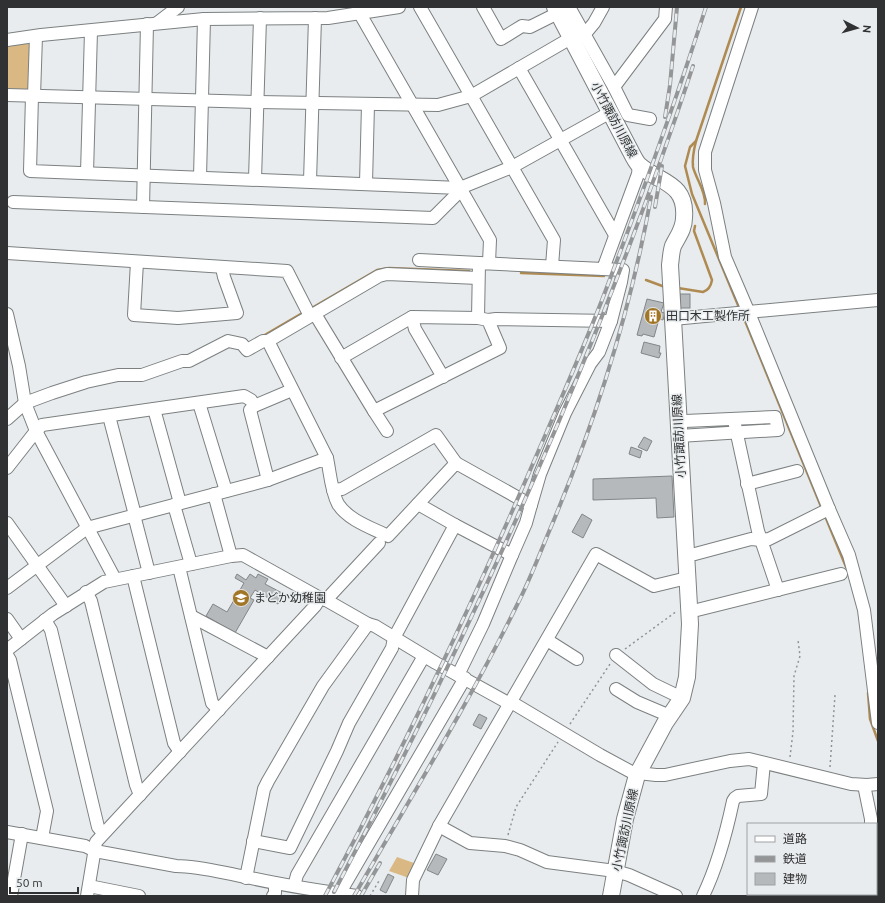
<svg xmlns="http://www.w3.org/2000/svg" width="885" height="903" viewBox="0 0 885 903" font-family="Ubuntu,'Noto Sans JP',sans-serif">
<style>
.green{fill:#dab884}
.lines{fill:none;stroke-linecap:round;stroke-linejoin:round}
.stream{stroke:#af8a51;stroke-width:2.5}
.building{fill:#b5b9bb;stroke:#828688}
.minor-casing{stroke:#7c8081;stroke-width:14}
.major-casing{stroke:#7c8081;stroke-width:18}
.path{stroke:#919496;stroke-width:1.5;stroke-dasharray:2 3;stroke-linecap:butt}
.minor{stroke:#fff;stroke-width:12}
.major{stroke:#fff;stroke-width:16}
.rail-casing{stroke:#939597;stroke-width:4}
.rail{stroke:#e8ecee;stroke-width:2.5;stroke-dasharray:8;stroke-linecap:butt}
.labels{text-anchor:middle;stroke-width:3;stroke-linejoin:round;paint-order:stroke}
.street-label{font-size:12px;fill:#303132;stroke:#e8ecee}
.poi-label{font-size:12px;fill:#303132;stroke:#e8ecee;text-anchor:start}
</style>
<rect width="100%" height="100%" fill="#e8ecee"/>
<g class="green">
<polygon points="31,39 31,88 28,92 7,91 7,43"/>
<polygon points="397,857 414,863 409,878 389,871"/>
</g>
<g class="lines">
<g class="stream">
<path d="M696 141C694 149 692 158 693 167 696 179 706 191 705 204"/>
<polyline points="521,273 604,276"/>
<polyline points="646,280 665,287"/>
<path d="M678 288 703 292C709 290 711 286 712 280L694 231 695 226"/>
<polyline points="310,309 377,270 389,268 469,271"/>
<polyline points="740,310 692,194 685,166 690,147 696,141 741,7"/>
<polyline points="743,316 822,509"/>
<polyline points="263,336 304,312"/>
<polyline points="825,516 846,567"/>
<polyline points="868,693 870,719 878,741"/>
</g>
</g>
<g class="building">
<rect x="680" y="294" width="10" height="14"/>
<polygon points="647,299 664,303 661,312 665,313 663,320 659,319 654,337 643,334 642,336 637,335"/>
<polygon points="644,342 660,346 659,353 661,353 659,358 641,353"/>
<polygon points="644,437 652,441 647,451 638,447"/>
<polygon points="631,447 642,451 640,458 629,454"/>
<polygon points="672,476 674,517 657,518 656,498 593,500 593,479"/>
<polygon points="582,514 592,520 583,538 572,532"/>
<polygon points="237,574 246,580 250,574 256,578 258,574 268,579 265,584 284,594 278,604 255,590 250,598 254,600 235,633 206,616 213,604 227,612 244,583 235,578"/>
<polygon points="479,714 487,718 481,729 473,725"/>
<polygon points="436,854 447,859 438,875 427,870"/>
<polygon points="388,874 394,877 386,893 380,890"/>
</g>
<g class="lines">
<g class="minor-casing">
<g id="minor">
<polyline points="420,7 554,240 552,266"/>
<polyline points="483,7 501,39 522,26 530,27 558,13"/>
<polyline points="569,7 614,87 665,19 666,7"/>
<polyline points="752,7 705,152 705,170 714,203 725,257 749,313 829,509 849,555 864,610 878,723"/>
<polyline points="359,12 490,240 489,263"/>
<polyline points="157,23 178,7"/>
<polyline points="584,35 594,23 603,7"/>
<polyline points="7,40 41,35 204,19 328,18 399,7"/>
<polyline points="519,68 615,235"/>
<polyline points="614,87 628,115 650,119"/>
<polyline points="7,95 258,102 438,105 471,96 583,31"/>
<polyline points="32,96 30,171 460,188 512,167 609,113"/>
<polyline points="34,96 36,36"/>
<polyline points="87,173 91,31"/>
<polyline points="200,177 204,19"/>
<polyline points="255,179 260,18"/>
<polyline points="310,181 315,18"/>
<polyline points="366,183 368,105"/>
<polyline points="13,202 433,218 458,193 460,188"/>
<polyline points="143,207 147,24"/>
<polyline points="7,253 287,271 310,316"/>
<polyline points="419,260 479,263"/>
<polyline points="137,262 134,315 178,318 237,313 224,277 222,268"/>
<polyline points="7,314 19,366 25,403 36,431 115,579"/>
<polyline points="315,314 374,411 500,348 488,320 478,318 412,317 341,358"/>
<polyline points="412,317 415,329 443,377"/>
<polyline points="478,318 479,263 603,269 638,174 639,165"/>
<polyline points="673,319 878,300"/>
<polyline points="488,320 496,319 611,321"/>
<polyline points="268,341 327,458"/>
<polyline points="199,403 226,491"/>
<polyline points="154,409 180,503"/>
<polyline points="374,411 387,431"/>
<polyline points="109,416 135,515"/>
<polyline points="7,419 25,403 52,393 86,382 118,375 142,375 182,361 189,361 228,341 242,344 247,350 263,341 268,341 379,276 387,274 478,278"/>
<polyline points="678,420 685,421 775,417 778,430 679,436"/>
<polyline points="735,425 758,531 778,590"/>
<polyline points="7,468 36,431 42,425 244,396 251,400 254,406"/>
<polyline points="268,480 250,410 254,406 292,390"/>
<polyline points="747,484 797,471"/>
<polyline points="333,490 342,489 436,435 456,463"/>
<polyline points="214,494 231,556"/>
<polyline points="418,504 455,525"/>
<polyline points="174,505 191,564"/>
<polyline points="531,505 540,474 565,413 590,364 599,352 611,321 621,282 623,270 603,269"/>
<polyline points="134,515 149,573"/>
<polyline points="7,523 66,606"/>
<polyline points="685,555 695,554 751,539 761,540 769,539 829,509"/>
<polyline points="179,567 212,703 219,710"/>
<polyline points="133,576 174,743 180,752"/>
<path d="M7 588 87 528 268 480 327 458C330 472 331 491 338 504 348 520 372 528 388 536L456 463 531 505 526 523 512 555 455 525 394 638 392 648 349 723 337 751 290 848 253 841"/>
<polyline points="86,592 91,601 136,785 140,795"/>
<polyline points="326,600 379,543"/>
<polyline points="689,612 841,574"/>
<polyline points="191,616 268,657"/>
<polyline points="7,619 21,639"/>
<polyline points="45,620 51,630 98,827 103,833"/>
<polyline points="547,640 577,659"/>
<polyline points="7,650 53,614 104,582 231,556 243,555 320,598 326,600 368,624 375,626 436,663 510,704"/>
<polyline points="7,655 10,660 47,811 42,838"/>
<polyline points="616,655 653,684 682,698"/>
<polyline points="458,675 483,624 512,555"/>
<polyline points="616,689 637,702 670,716"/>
<polyline points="511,702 600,755 637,775"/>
<polyline points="638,773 656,775 665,775 730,761 749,759 851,784 867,785 878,784"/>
<polyline points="864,785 871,819 871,824"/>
<polyline points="439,826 470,843 505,846 520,850 547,862 615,871 629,875 676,896"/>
<path d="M7 832 85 846 95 851 176 866C200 866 223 873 246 877 282 885 320 891 357 896"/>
<polyline points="246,878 264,789 268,781 323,686 368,624"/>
<polyline points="89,886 139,896"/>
<polyline points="294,886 297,875 424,656"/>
<polyline points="11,896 22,834"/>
<polyline points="87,896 96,842 315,606 320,598"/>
<polyline points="273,896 275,893 275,883"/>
<polyline points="338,896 465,678"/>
<polyline points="412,896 413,880 439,826 596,554 654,586 687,578"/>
<path d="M703 896C718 865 726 834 733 801L735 798 738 796 761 794 764 763"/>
<polyline points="853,896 853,894"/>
</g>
</g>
<g class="major-casing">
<path id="major" d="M555 7 631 152C633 156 636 162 639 165 659 183 687 182 684 218 684 229 678 236 673 246 671 252 671 258 670 265L690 624 687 677 682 698 665 723 637 775 625 819 611 896"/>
</g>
<g class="path">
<polyline points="625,649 677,611"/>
<polyline points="570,724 610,664"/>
<polyline points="790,757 793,732 794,676 800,656 798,640"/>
<polyline points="830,767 835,695"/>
<polyline points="508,835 516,807 558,742"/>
<polyline points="370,896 379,881"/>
</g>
<use href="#minor" class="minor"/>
<use href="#major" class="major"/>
<g class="rail-casing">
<g id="rail">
<polyline points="665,117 670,85 677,7"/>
<polyline points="655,207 662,166"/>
<path d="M334 892C474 626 599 352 693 66"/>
<path d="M325 896C398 759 466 618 528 475 553 417 579 359 602 300 639 203 674 106 706 7"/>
<path d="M354 896C409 800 468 705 517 605 529 582 538 558 548 534 594 426 630 314 651 197"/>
<polyline points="361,896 380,863"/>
</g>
</g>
<use href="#rail" class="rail"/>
</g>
<defs>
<g id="building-disc" transform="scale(0.9)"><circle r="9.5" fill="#a27627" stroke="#e8ecee"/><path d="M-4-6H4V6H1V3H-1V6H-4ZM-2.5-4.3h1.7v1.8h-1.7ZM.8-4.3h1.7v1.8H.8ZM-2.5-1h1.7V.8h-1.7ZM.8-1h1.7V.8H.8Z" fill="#fff"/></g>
<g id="school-disc" transform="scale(0.9)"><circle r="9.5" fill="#a27627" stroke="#e8ecee"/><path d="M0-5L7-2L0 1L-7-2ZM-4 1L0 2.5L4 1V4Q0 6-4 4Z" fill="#fff"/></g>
</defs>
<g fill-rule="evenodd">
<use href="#building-disc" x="653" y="316"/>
<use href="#school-disc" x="241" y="598"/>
</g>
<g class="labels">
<g class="street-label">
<text transform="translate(614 120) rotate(62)" y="4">小竹諏訪川原線</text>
<text transform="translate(679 436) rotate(-93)" y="4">小竹諏訪川原線</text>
<text transform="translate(625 830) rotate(-78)" y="4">小竹諏訪川原線</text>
</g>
<g class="poi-label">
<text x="666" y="320">田口木工製作所</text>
<text x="254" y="602">まどか幼稚園</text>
</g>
</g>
<rect width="885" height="903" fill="none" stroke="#303132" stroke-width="16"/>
<rect x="747" y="823" width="130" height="72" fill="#e8ecee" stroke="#9ea1a3"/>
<rect x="755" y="836" width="20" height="6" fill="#ffffff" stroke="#9ea1a3"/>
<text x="783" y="843" font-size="12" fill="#303132">道路</text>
<rect x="755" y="856" width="20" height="6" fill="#939597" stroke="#9ea1a3"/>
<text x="783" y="863" font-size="12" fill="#303132">鉄道</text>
<rect x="755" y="873" width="20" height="12" fill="#b5b9bb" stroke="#9ea1a3"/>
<text x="783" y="883" font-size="12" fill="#303132">建物</text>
<g transform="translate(857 28) rotate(96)" stroke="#e8ecee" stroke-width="3" paint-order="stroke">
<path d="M0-3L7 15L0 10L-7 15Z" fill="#303132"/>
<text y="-6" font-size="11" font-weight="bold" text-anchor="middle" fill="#303132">N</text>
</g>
<path d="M10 887v6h68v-6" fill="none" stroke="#303132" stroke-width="2"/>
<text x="16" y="887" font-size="12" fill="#303132" stroke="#e8ecee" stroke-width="3" paint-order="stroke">50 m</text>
</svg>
